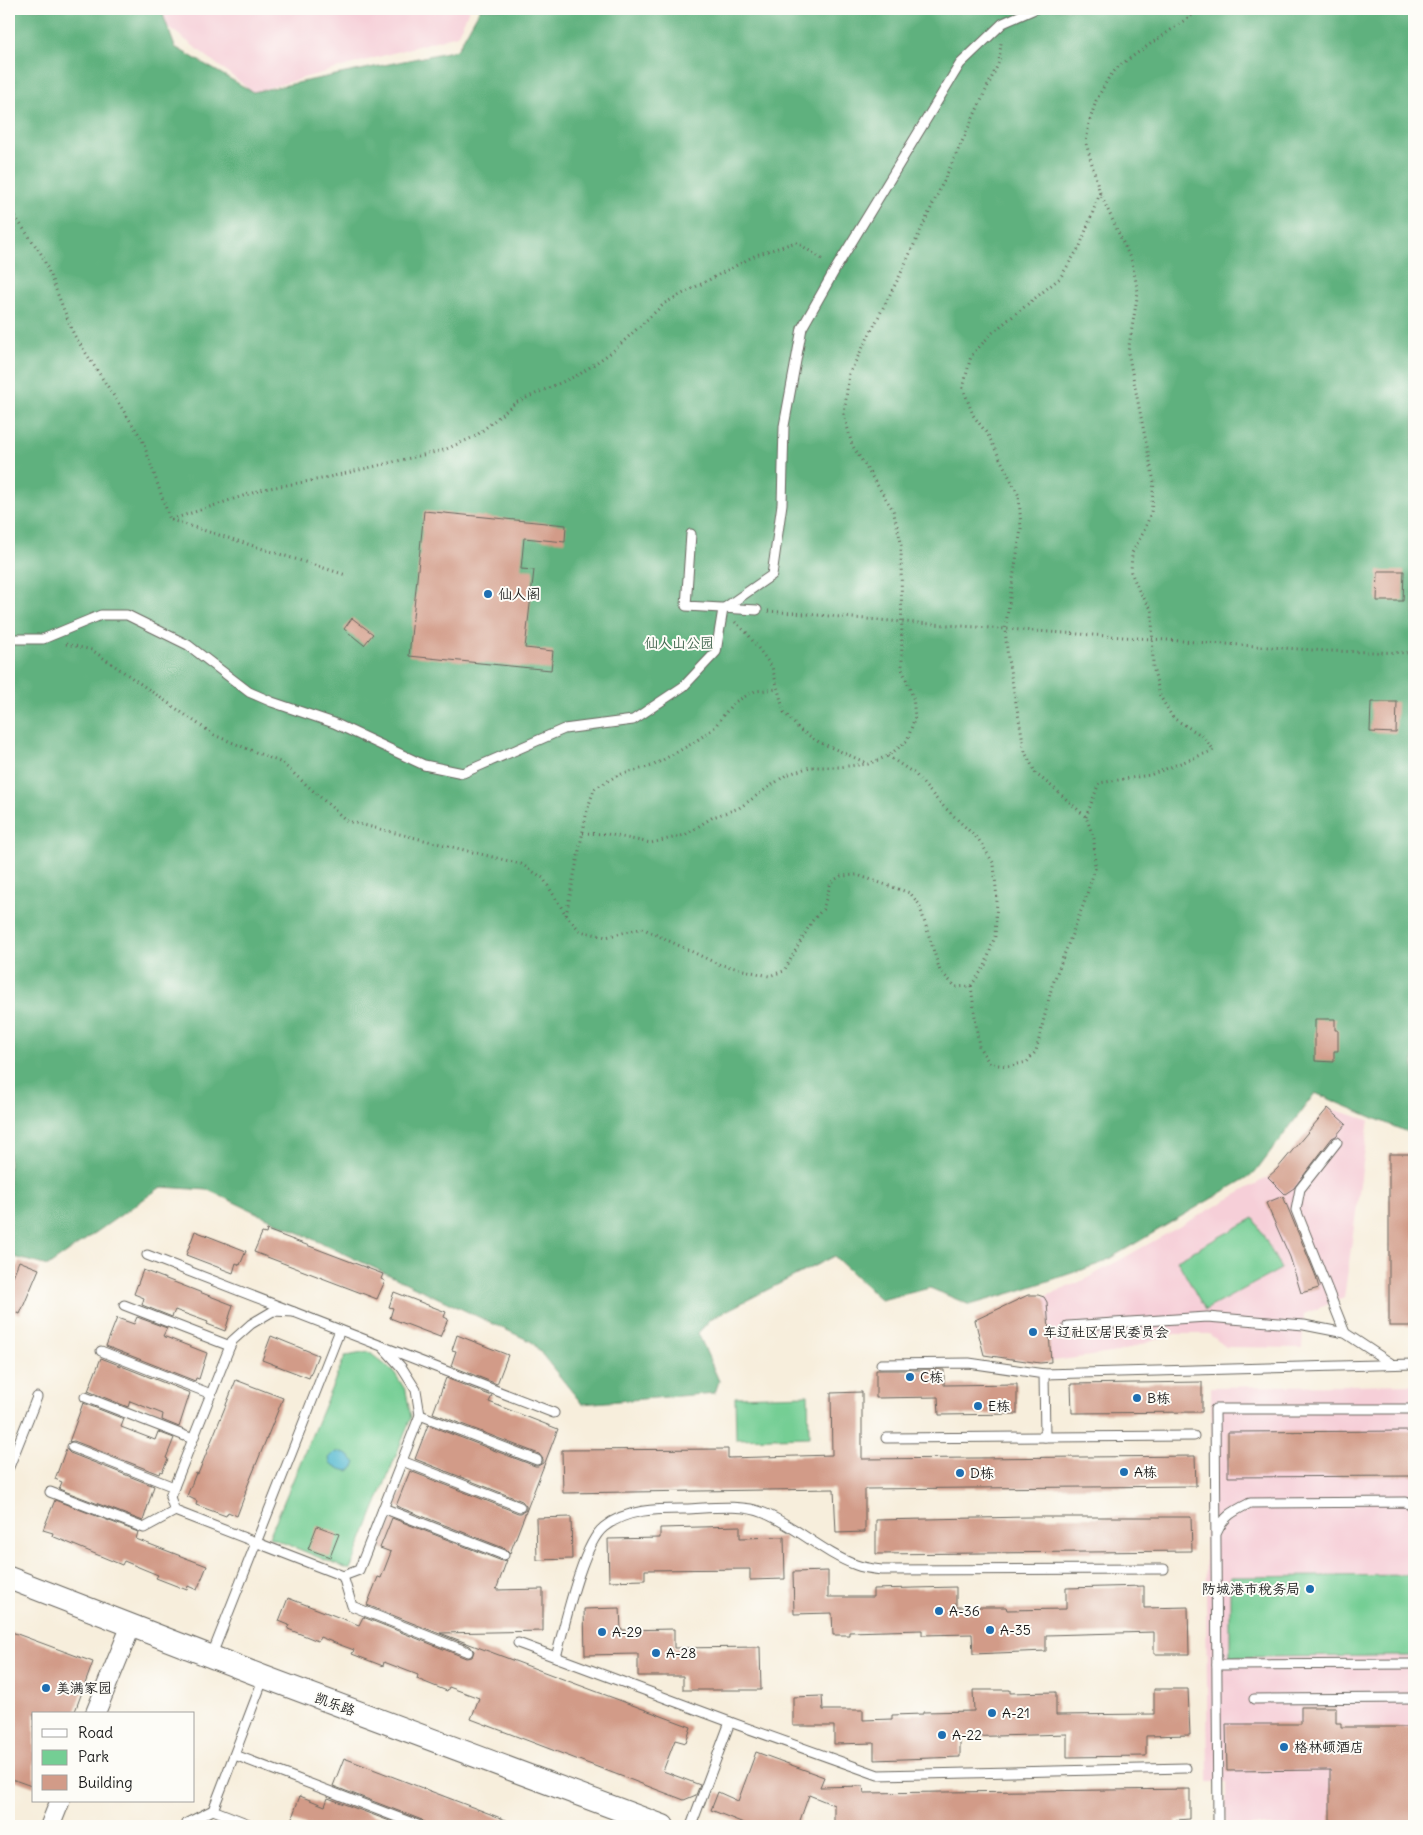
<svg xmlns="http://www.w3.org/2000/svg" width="1423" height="1835" viewBox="0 0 1423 1835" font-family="Delius,'LXGW WenKai TC',sans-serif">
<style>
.built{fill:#f6cfd8}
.green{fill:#74ce94;stroke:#487558}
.forest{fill:#5fb17e;stroke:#3e664d}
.water{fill:#50b7cf;stroke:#366a76}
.building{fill:#d29b88}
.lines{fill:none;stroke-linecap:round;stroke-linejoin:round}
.service-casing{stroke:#69665f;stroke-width:11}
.minor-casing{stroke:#69665f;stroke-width:21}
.tertiary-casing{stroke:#69665f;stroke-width:24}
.path{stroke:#69665f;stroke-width:3;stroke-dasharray:1 4;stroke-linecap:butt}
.service{stroke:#fff;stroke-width:9}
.minor{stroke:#fff;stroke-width:19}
.tertiary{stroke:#fff;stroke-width:22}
.poi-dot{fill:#1f6fb2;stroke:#fdfcf7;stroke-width:2}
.labels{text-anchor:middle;stroke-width:4;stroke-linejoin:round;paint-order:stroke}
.poi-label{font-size:14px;fill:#1c1c1c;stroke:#fdfcf7;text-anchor:start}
.park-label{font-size:14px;fill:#3f634c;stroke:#fdfcf7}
.street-label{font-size:14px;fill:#1c1c1c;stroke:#fdfcf7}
</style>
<rect width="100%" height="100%" fill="#fdfcf7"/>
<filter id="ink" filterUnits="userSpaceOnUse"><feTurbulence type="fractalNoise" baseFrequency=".02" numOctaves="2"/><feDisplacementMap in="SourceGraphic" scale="10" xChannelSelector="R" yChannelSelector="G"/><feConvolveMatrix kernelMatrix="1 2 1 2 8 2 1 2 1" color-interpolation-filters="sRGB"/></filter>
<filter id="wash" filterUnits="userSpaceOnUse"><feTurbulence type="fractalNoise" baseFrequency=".0096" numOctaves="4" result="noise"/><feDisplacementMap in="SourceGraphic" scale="20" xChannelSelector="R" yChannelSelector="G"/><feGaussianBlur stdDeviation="1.12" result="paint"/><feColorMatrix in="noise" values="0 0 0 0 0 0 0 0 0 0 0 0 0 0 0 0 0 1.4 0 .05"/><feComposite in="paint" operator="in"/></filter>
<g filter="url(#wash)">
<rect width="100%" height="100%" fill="#f7eedc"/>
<g class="built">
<polygon points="155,9 470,9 457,35 253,92 157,18"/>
<polygon points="1328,1108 1369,1120 1344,1298 1304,1314 1302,1348 1226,1347 1209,1334 1174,1334 1118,1352 1040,1363 984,1355 975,1320 1028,1295 1038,1295 1044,1297 1084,1280 1268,1177 1277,1169"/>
<polygon points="1414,1384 1414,1826 1226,1826 1226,1782 1208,1782 1205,1505 1213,1505 1211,1387"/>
</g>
<g class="green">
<polygon points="1254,1218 1281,1269 1205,1310 1177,1260"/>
<polygon points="369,1352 394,1372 406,1391 411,1418 350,1570 269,1537 345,1356"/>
<polygon points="808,1395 809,1437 736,1439 735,1397"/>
<polygon points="1414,1575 1414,1656 1230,1657 1230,1577"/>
</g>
<polygon class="forest" points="9,9 161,9 175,47 253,92 457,50 480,9 1414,9 1414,1135 1315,1093 1255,1173 1102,1263 1018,1291 970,1305 930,1288 881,1300 834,1256 712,1318 698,1333 719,1381 715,1393 582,1404 532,1342 208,1190 161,1187 48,1266 14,1257 9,1254"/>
<path class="water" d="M335 1452C345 1453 350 1455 356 1463L354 1467 349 1471 340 1469 330 1463 329 1458Z"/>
<g id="blocks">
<g class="building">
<polygon points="424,511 566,525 565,542 524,538 521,569 534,570 525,648 553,651 551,670 409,656"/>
<polygon points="1378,571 1404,571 1403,601 1377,601"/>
<polygon points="352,618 373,634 364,645 344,629"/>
<polygon points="1371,702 1397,702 1396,733 1370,732"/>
<polygon points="1315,1019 1335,1019 1335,1030 1338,1030 1338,1051 1334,1051 1334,1062 1315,1061"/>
<polygon points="1328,1108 1346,1124 1336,1136 1332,1138 1294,1188 1285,1194 1268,1177 1277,1169"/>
<rect x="1389" y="1154" width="25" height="172"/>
<polygon points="1283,1196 1315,1274 1319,1288 1301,1293 1290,1257 1266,1203"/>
<polygon points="267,1230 383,1274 381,1279 385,1281 377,1299 254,1252 262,1233 266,1234"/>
<polygon points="195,1231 246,1251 240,1265 236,1263 233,1273 186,1255"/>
<polygon points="19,1261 39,1269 20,1314 9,1310 9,1286"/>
<polygon points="143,1270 233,1305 225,1331 207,1324 208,1322 175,1310 172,1317 142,1305 144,1298 134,1294"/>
<polygon points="394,1292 446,1312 444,1317 448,1319 440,1337 390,1318 393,1308 389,1307"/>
<polygon points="1028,1295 1038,1295 1044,1297 1047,1302 1051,1362 1040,1363 984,1355 975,1320"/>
<polygon points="137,1317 167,1328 163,1336 207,1353 199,1379 196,1378 195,1381 106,1346 117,1318 134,1324"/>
<polygon points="457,1335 508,1355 497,1384 451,1366 456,1351 452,1350"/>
<polygon points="271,1336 318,1355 309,1378 262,1360"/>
<polygon points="101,1358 190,1393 179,1427 162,1420 163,1414 130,1401 128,1407 88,1391"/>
<polygon points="876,1370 944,1370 944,1385 1017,1384 1017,1414 939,1415 938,1397 876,1398"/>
<polygon points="446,1378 492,1396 489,1402 558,1429 510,1553 506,1549 396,1506 410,1471 518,1513 521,1513 526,1510 526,1506 522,1501 415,1459 428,1425 535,1466 538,1466 543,1463 543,1459 539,1454 433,1413"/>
<polygon points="236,1380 283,1398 245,1492 246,1492 237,1516 228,1512 226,1516 196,1505 197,1501 187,1496 196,1473 198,1474"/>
<polygon points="1202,1382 1202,1412 1072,1413 1071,1384"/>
<polygon points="862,1392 862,1459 1195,1456 1196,1486 865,1489 865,1532 836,1533 834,1489 563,1493 562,1450 728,1449 728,1458 832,1455 831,1393"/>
<polygon points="83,1403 124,1419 121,1427 155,1440 158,1432 174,1438 166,1458 168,1459 162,1472 160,1471 159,1474 74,1441 69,1442"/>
<polygon points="1414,1431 1414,1476 1228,1477 1228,1432"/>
<polygon points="66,1449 70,1453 154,1486 143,1521 59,1489 62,1482 55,1479"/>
<polygon points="55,1500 138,1532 136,1539 207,1566 197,1590 188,1586 187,1590 156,1578 158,1575 124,1561 122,1565 52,1536 53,1533 43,1530"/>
<polygon points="571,1517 572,1559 537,1560 536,1518"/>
<polygon points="1028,1517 1191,1517 1192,1551 876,1554 876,1520"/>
<polygon points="392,1518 502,1561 507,1560 496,1590 543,1589 543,1631 440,1633 691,1727 686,1743 675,1740 663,1771 700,1785 696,1795 684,1800 471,1719 479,1698 449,1687 447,1691 417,1679 418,1675 384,1662 383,1666 352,1654 354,1650 335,1643 320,1637 318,1641 288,1629 289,1625 279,1621 288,1598 359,1625 363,1617 466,1658 472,1657 474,1651 470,1646 367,1605 378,1577 381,1578 391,1552 380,1548"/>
<polygon points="317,1526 339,1534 330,1557 308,1549"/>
<polygon points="740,1526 740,1538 784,1537 785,1579 750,1580 750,1569 645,1570 645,1580 609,1581 608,1539 660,1538 660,1528"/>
<polygon points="828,1571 828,1597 873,1597 873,1589 956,1587 956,1607 1006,1607 1007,1610 1066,1609 1066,1588 1144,1586 1144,1608 1188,1607 1189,1654 1154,1654 1154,1632 1046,1635 1046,1651 973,1654 972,1634 922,1635 922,1630 849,1632 849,1635 833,1635 832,1613 794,1614 793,1572"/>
<polygon points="620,1608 621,1630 674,1629 674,1648 760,1647 761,1690 683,1690 683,1676 638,1676 638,1654 585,1655 584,1609"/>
<polygon points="9,1631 93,1662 74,1714 34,1714 34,1787 9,1778"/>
<polygon points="1154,1689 1188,1689 1190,1735 1146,1736 1146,1756 1067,1757 1067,1734 960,1737 960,1757 874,1760 874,1743 834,1744 834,1726 793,1726 793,1697 822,1696 823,1710 863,1710 863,1720 892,1719 892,1715 923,1714 923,1712 974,1711 973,1690 1010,1690 1010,1693 1056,1692 1056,1715 1154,1714"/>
<polygon points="1301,1707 1336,1707 1336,1723 1341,1723 1341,1727 1414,1727 1414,1826 1330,1826 1330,1770 1227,1771 1226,1724 1301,1724"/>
<polygon points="756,1752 824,1777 820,1787 863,1786 864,1793 1190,1789 1190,1819 1176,1820 1176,1824 1138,1825 834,1826 834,1805 809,1795 798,1826 751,1826 711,1810 718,1792 738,1801"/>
<polygon points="344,1758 519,1825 519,1826 426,1826 422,1820 333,1786"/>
<polygon points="300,1796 325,1806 328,1798 403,1826 307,1826 291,1820"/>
</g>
</g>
</g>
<g filter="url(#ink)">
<use href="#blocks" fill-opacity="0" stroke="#69665f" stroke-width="1"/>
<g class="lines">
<g class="service-casing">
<g id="service">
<polyline points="691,534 686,606 757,610"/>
<polyline points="9,639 43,639 101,615 127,615 188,645 249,692 272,702 334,723 424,765 463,773 564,729 633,720 684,686 716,652 723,609 772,575 782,504 784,426 802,328 836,268 960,64 1003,23 1035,9"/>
<polyline points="1337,1142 1300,1189 1296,1210 1345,1333"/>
<polyline points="147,1255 554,1413"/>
<polyline points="124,1305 230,1346"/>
<polyline points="294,1312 273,1311 251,1324 232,1341 170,1497 175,1511 343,1576 359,1570 420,1415 416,1390 402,1368 382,1346"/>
<polyline points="1068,1326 1207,1317 1304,1325 1345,1333 1392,1364"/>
<polyline points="101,1351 211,1394"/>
<polyline points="881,1364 969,1363 1044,1374 1414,1364"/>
<polyline points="1044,1374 1045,1437"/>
<polyline points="85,1397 193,1439"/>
<polyline points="420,1415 537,1460"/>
<polyline points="886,1438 1194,1436"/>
<polyline points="72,1447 174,1487"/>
<polyline points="402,1461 520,1507"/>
<polyline points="9,1467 37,1397"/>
<polyline points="50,1492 144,1528 175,1511"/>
<polyline points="383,1508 504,1555"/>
<path d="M1217 1532C1225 1515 1234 1511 1250 1503L1406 1502 1414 1508"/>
<polyline points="343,1576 352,1606 468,1652"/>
<polyline points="518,1643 730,1722 878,1775 1186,1768"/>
<polyline points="211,1657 340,1330"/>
<path d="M556 1657C564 1628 582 1544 604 1527 628 1508 660 1509 688 1509 710 1508 743 1504 764 1513 796 1526 823 1553 856 1565 864 1568 874 1569 882 1570L1164 1569"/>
<polyline points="1217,1665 1414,1664"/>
<polyline points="1254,1699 1414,1698"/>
<polyline points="235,1755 420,1826"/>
<polyline points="213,1810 254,1826"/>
<polyline points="186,1826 187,1823 213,1810 264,1677"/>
<polyline points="691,1826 730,1722"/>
<polyline points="1218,1826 1215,1409 1414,1409"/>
</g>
</g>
<g class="minor-casing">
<g id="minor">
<polyline points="95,1714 131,1626"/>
<polyline points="50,1826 60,1801"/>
</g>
</g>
<g class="tertiary-casing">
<polyline id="tertiary" points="9,1578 264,1677 663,1826"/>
</g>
<g class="path">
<polyline points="9,208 42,255 74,335 142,439 170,520 264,489 321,479 444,450 476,436 515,403 580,374 613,351 665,303 756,255 796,242 825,261"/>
<polyline points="171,520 346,575"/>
<polyline points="768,611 903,622 1328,651 1414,653"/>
<polyline points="735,622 747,633 772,667 784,712 800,730 819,742 867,763"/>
<polyline points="66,644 92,650 214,735 282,763 347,821 521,864 543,878 566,915 580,931 606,937 642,928 718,964 769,976 784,971 812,921 823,909 831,882 841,876 857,875 910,893 919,904 940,971 956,987 971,986 985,966 995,936 997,900 994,864 979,840 939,802 915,774 888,756"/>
<polyline points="1086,817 1099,783 1150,775 1214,750 1201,735 1173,718 1160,696 1153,666 1152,610 1139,591 1131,572 1132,553 1143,533 1151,513 1154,482 1128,352 1138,292 1132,262 1100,193 1086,143 1089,123 1096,101 1109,77 1120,65 1201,9"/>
<polyline points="583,833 607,834 651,843 685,835 713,817 739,808 786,775 810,767 839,767 868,764 888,756 907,741 915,717 913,697 902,669 901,542 893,510 852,445 844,414 849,374 899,277 999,62 1001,43"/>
<polyline points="566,915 587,811 594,789 618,775 652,766 693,743 713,729 733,703 755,691 778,689"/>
<polyline points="971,986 979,1047 990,1064 1008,1066 1027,1062 1036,1051 1052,986 1084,903 1095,869 1094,839 1086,817 1055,789 1036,774 1025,752 1008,659 1005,629 1021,529 1019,496 988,435 973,415 963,388 971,356 992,333 1060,278 1080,246 1100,193"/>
</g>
<use href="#service" class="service"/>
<use href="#minor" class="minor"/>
<use href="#tertiary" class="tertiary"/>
</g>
</g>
<g class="poi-dot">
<circle cx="488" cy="594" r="5"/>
<circle cx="1033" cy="1332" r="5"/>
<circle cx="910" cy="1377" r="5"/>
<circle cx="1137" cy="1398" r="5"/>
<circle cx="978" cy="1406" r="5"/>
<circle cx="1124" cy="1472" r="5"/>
<circle cx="960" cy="1473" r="5"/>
<circle cx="1310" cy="1589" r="5"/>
<circle cx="939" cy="1611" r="5"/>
<circle cx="990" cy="1630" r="5"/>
<circle cx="602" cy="1632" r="5"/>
<circle cx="656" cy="1653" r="5"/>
<circle cx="46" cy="1688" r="5"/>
<circle cx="992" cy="1713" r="5"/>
<circle cx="942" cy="1735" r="5"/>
<circle cx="1284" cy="1747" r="5"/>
</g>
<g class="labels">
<g class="poi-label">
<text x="498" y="599">仙人阁</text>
<text x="1043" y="1337">车辽社区居民委员会</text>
<text x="920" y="1382">C栋</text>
<text x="1147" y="1403">B栋</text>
<text x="988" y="1411">E栋</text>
<text x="1134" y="1477">A栋</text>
<text x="970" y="1478">D栋</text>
<text x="1300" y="1594" text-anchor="end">防城港市税务局</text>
<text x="949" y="1616">A-36</text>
<text x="1000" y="1635">A-35</text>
<text x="612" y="1637">A-29</text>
<text x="666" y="1658">A-28</text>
<text x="56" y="1693">美满家园</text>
<text x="1002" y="1718">A-21</text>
<text x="952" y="1740">A-22</text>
<text x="1294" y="1752">格林顿酒店</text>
</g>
<g class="park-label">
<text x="679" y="648">仙人山公园</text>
</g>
<g class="street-label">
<text transform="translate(335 1704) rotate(20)" y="5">凯乐路</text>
</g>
</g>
<rect width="1423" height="1835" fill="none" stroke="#fdfcf7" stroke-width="30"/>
<rect x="32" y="1712" width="162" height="90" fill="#fdfcf7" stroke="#a3a29f"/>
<rect x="42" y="1729" width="25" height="8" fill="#ffffff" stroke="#a3a29f"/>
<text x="78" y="1738" font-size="15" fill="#1c1c1c">Road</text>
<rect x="42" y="1750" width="25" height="15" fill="#74ce94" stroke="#a3a29f"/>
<text x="78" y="1762" font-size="15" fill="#1c1c1c">Park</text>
<rect x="42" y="1775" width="25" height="15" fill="#d29b88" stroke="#a3a29f"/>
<text x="78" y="1788" font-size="15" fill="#1c1c1c">Building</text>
</svg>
